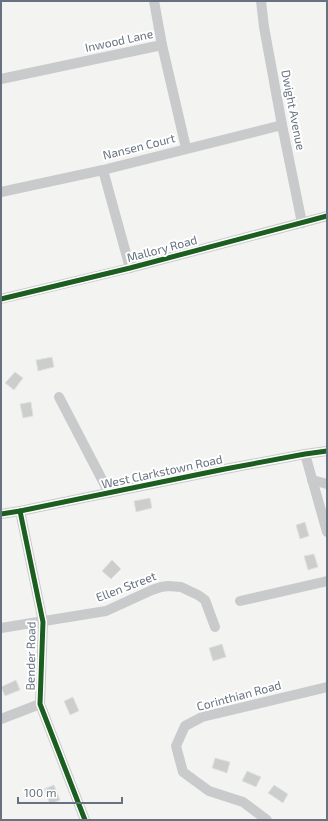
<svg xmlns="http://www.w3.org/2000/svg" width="328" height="821" viewBox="0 0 328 821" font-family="'Exo 2',sans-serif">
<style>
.building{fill:#cccdcd;stroke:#e2e2e2}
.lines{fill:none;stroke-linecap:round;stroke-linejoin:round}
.minor{stroke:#c9cacb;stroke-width:10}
.cycleway-casing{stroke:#fff;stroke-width:8}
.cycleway{stroke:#1b5e20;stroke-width:5}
.labels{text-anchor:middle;stroke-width:4;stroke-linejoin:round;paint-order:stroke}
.street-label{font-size:12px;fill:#66727f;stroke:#fff}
</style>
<rect width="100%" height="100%" fill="#f3f3f2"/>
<g class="building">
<polygon points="52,357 54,367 38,371 36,360"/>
<polygon points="15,372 23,378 14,390 5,383"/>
<polygon points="31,402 33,416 23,418 20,404"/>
<polygon points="150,498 152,508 136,512 134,501"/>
<polygon points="305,522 309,536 300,539 296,525"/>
<polygon points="314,554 318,567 308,570 304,556"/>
<polygon points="112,560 121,569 111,579 102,571"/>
<polygon points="222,644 226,657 213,661 209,648"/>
<polygon points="16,680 20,690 5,696 1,687"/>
<polygon points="73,697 79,711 70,715 64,701"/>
<polygon points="215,758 230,762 227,773 212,768"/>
<polygon points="247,771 261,777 256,787 242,781"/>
<polygon points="54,785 60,800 50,804 44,789"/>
<polygon points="274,785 288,794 283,803 268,793"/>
</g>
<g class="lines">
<g class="minor">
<polyline points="154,1 162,45"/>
<polyline points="261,1 264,27 282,125 302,223"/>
<polyline points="1,79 162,45 186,148"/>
<polyline points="103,170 130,268"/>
<polyline points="1,192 103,170 282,125"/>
<polyline points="1,299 130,268 327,216"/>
<polyline points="59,397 109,493"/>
<polyline points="305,454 327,532"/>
<polyline points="312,480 327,484"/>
<polyline points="20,511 43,622 40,704 85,820"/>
<polyline points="1,514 20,511 225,469 305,454 327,451"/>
<polyline points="240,601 327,581"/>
<polyline points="1,628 106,611 152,590 161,587 168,586 181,587 198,595 205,600 215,627"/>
<polyline points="1,719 40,704"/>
<polyline points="267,820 243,802 209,791 183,772 176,746 185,726 202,717 327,687"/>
</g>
<g class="cycleway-casing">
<g id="cycleway">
<polyline points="1,299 130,268 327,216"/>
<polyline points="20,511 43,622 40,704 85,820"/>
<polyline points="1,514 20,511 225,469 305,454 327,451"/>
</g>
</g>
<use href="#cycleway" class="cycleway"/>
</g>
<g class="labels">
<g class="street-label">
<text transform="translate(119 41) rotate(-12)" y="4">Inwood Lane</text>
<text transform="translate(293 110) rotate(79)" y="4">Dwight Avenue</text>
<text transform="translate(139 147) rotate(-14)" y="4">Nansen Court</text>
<text transform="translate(162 249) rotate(-15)" y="4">Mallory Road</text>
<text transform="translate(162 472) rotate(-12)" y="4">West Clarkstown Road</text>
<text transform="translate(126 587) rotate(-21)" y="4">Ellen Street</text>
<text transform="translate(31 656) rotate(-89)" y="4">Bender Road</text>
<text transform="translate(239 696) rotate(-15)" y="4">Corinthian Road</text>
</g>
</g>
<rect width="328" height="821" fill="none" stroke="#66727f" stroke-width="4"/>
<path d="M18 797v6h104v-6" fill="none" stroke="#66727f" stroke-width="2"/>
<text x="24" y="797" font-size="12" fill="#66727f" stroke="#ffffff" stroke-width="3" paint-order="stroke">100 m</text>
</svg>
